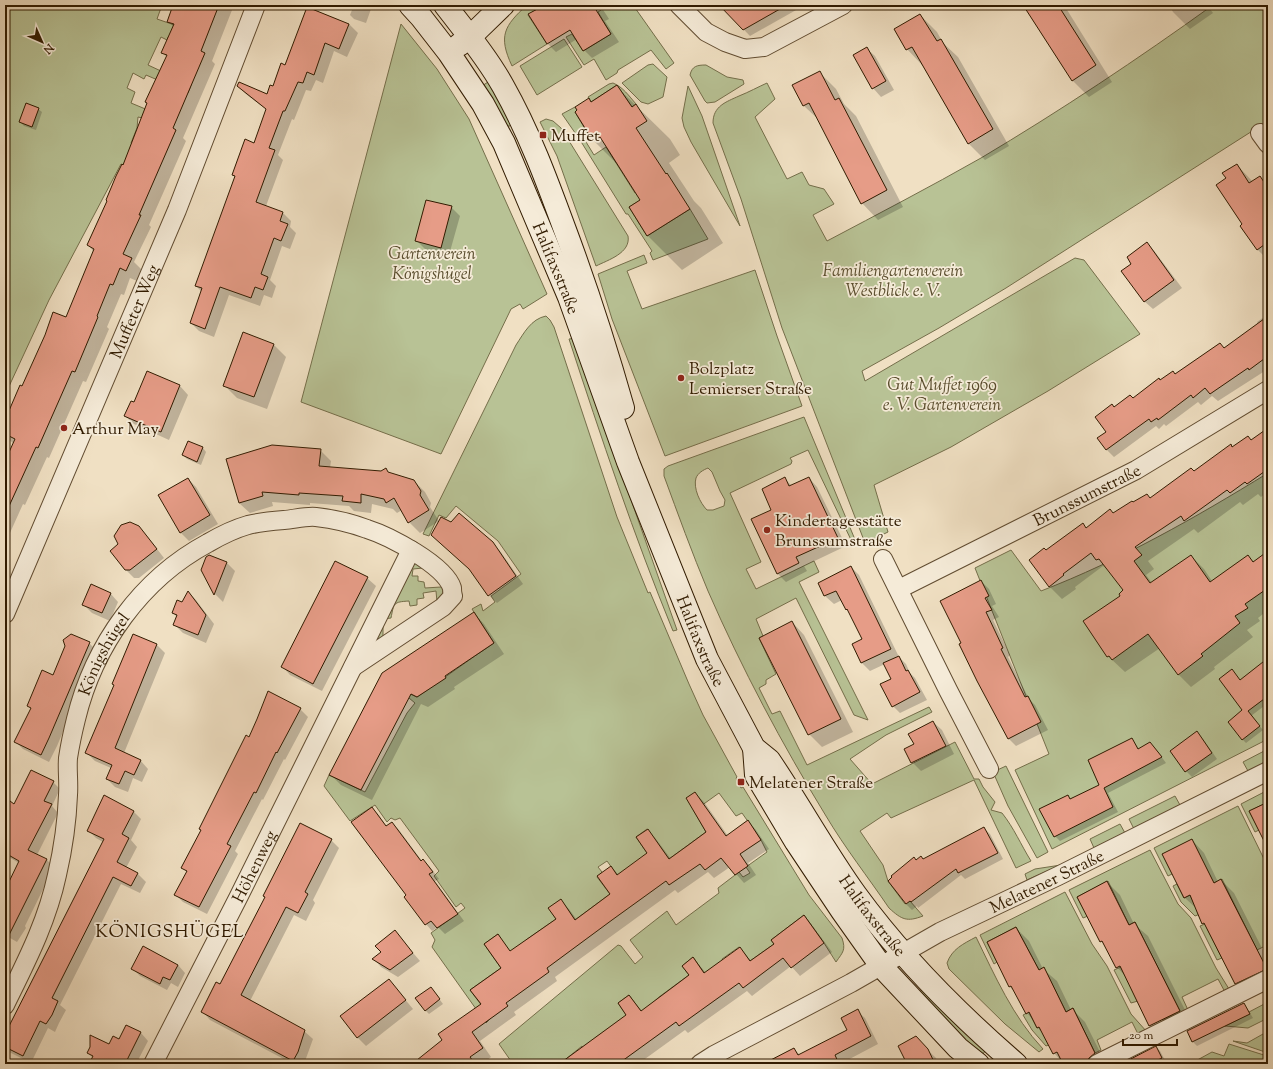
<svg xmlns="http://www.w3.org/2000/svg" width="1273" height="1069" viewBox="0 0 1273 1069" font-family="'Sorts Mill Goudy',serif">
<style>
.green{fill:#b8c295;stroke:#746e4a;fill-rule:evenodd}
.shadow{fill:#0003}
.building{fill:#e69c87;stroke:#311b00}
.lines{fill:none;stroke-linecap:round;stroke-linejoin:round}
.street-casing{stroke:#614c31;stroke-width:20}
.secondary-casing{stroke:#311b00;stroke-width:24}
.street{stroke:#f5ebd8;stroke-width:18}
.secondary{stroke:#f5ebd8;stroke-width:22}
.poi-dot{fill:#8f2418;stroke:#f5ebd8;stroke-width:1.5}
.labels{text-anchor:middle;stroke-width:3.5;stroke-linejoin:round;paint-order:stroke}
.poi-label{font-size:17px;fill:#311b00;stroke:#f5ebd8;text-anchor:start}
.park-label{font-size:17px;font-style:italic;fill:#5a4d2d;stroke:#f5ebd8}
.street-label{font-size:17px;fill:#311b00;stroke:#f5ebd8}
.neighbourhood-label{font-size:18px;letter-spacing:1px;fill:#311b00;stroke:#f5ebd8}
</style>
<rect width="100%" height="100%" fill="#f0e0c3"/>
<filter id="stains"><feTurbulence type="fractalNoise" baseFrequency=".005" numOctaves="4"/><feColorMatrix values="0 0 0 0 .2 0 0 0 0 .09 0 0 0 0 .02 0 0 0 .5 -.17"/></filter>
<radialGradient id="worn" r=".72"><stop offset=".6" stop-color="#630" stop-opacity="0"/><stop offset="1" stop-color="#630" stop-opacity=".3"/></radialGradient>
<g class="green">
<polygon points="5,5 162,5 157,19 192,31 168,37 167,40 161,37 148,65 191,85 188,93 146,75 144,79 133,73 127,88 135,92 131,103 155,113 152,120 138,117 137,128 131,143 140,147 132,168 121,164 49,300 5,395"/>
<path d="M527 5H545L528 15 547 44 512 66C498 36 504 26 527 5Z"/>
<polygon points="598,5 633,5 674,63 666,69 651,50 618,70 617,73 606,80 594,59 584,65 566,37 572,34 583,51 611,34 598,12 601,10"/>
<path d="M1213 5H1268V121L1006 288 939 328 862 371 865 381 1075 258 1084 260 1140 334 1048 391 951 447 874 485 888 532 865 543 782 328 741 199 713 123C713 106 726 102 739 96 749 92 758 87 767 83L775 99 755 117 787 179 802 172 809 185 824 189 834 204 813 215 827 241C878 214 930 187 981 158 1060 111 1138 59 1213 5Z"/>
<polygon points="401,24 437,69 469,119 547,294 523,309 520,304 511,309 441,454 301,402"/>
<polygon points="564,39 582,67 537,95 520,66"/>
<polygon points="653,64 667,77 663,97 648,104 641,102 622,83 648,65"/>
<path d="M706 65 727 77 743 80 744 84 715 102 707 103 705 101 690 75C692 66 697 65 706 65Z"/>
<polygon points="491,80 511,124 510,126 508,126 505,123 482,86"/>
<path d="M613 83C623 87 629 96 636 104L632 107 617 85 591 102 588 97 609 84Z"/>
<polygon points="688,86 702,116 740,226 691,142 684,127 682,118"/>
<polygon points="575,107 577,110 575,112 588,134 583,137 594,155 606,147 635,193 639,191 644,198 629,207 647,236 690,209 708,239 653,260 650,253 652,251 628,214 626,214 580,140 562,114"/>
<path d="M546 119 553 121 561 128 628 236C631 253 608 260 596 266L557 156 540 122Z"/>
<polygon points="644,255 647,263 627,271 642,309 755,270 777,336 802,406 665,456 612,319 598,274"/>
<path d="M546 316 550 320 554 327 617 517 648 593 650 592 689 684 703 715 737 777 736 778 741 788 743 787 809 895 842 938C846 950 843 952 836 962L824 943 804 915 771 940 774 944 750 961 739 947 722 959 725 964 707 977 693 957 682 966 689 975 659 997 642 1013 629 995 618 1003 627 1016 595 1038 589 1056 582 1046 566 1059 569 1064H513L499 1044 618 945 621 946 635 964 643 957 630 940 667 911 676 925 719 893 718 888 739 872 743 877 750 873 746 867 767 852 761 840 742 813 736 816 719 793 694 811 706 832 669 859 647 829 636 837 647 853 623 883 607 861 598 867 602 872 597 877 610 894 575 920 561 900 549 908 556 919 526 940 514 964 498 934 484 944 501 968 470 990 491 1018 486 1023 432 947 435 940 431 933 465 908 461 903 456 907 434 876 439 871 400 818 395 820 391 818 387 822 375 805 350 821 324 786 329 775 365 792 407 713 415 703 397 688 417 697C443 679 468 660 494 643L472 609 481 604 483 611 495 602 491 596 521 574 498 541 456 506 446 518 439 515 429 536 423 534 516 345C524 333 531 319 546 316Z"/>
<path d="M578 338 576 344 677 630 673 631C634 536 601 437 569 339Z"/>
<path d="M804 417 856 542 853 544 808 450 790 458 792 461 791 464 730 493 761 562 746 569 756 589 814 561 819 572 799 582 868 720 854 715 796 598 756 619 763 636 759 638 776 674 766 680V684L759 688 772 714 780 711 807 765 929 707 932 712 886 735 850 759 872 784 955 742 974 779H979L983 787 995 802 991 810 1002 813C1014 828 1021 845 1031 861L1016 868 974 780 891 818 887 813 860 831 883 865 888 881 905 904 910 901 923 916C907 922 902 920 889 908 868 877 845 848 826 816 782 744 742 669 708 591 692 553 678 514 664 476V469L668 466ZM708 468 712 472 720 491 725 500 724 506 713 510H707C700 503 693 488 696 478 698 473 703 470 708 468Z"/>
<path d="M1268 473V739L1052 849 1015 770 1049 754 975 568 1011 550 1041 591C1121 560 1195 518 1268 473Z"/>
<path d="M414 561 423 568 413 569 412 576H418V581L424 582 425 588 441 587 443 589 442 599 437 602 436 591 423 593 424 598 417 599V605L410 606 409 601C393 602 394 603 391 618L383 619V636L369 646Z"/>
<polygon points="1268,749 1268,761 1248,771 1243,762"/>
<polygon points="1006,766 1048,852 1037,858 1008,806 993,772"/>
<polygon points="1268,790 1268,802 1249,811 1259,830 1255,832 1241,804"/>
<polygon points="1175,796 1180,805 1134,829 1129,819"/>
<polygon points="1238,806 1265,861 1268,864 1268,952 1267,950 1265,951 1263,947 1257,950 1222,879 1214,883 1172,874 1168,876 1154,848"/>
<polygon points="1120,824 1125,833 1094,848 1090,839"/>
<polygon points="1150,850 1178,904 1191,918 1216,968 1229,989 1225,992 1218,979 1182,997 1188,1010 1164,1023 1163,1020 1180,1011 1135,922 1129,925 1108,881 1077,897 1088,916 1083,918 1069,890"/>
<polygon points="1061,865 1027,880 1025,874 1035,869"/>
<polygon points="1177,884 1184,898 1190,895 1200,914 1195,916 1181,902 1173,886"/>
<polygon points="1065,892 1092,944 1107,966 1131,1014 1147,1032 1139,1036 1132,1022 1097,1040 1101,1050 1095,1053 1073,1008 1066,1012 1044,968 1039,970 1016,927 987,942 997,962 994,964 980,935"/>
<polygon points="1205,924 1222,958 1217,960 1200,926"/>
<path d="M976 937C995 976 1013 1017 1043 1049L1039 1052 1005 1024 949 969 947 963C952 949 963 944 976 937Z"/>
<polygon points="1121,967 1138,1001 1131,1003 1114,970"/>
<polygon points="926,988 985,1051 983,1054 979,1054 915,994"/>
<polygon points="1268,1002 1268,1018 1248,1028 1225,1026 1249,1014 1249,1012"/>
<polygon points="1029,1012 1037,1028 1043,1025 1053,1043 1046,1046 1032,1030 1023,1015"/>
<polygon points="1263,1034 1268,1035 1268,1053 1233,1041 1247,1043"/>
<polygon points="1229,1044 1267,1056 1268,1053 1268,1064 1190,1064 1212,1052 1224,1056"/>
</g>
<g class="shadow">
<polygon points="174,5 234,5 212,61 215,64 183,138 186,141 149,225 151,227 134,262 142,270 137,281 130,278 124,295 121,294 107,327 109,329 86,382 83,381 49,458 47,457 25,505 23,504 5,544 5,463 14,444 5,436 5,423 23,387 66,319 94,252 88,245 124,166 167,57 162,53 174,27 168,21"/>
<polygon points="354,5 367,5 371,9 366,23 354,19 350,15"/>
<polygon points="547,5 600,5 609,19 605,21 619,42 592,58 584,50 577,39 556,52 547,43"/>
<polygon points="720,5 805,5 750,36"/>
<polygon points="1025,5 1064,5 1112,82 1089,97 1072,80"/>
<polygon points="1169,5 1207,5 1213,13 1190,29 1173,12"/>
<polygon points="308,8 349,24 358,33 347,57 334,51 323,83 316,80 311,91 306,90 294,120 292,119 278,155 283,160 266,206 283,213 291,221 290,227 296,233 290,249 282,246 270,280 276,286 272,298 264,295 260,306 229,295 214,337 199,331 191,323 202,292 196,286 236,178 233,175 255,144 267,110 247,95 238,86 268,95 286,66"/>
<polygon points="920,15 937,32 943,43 958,57 1009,146 985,160 969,144 923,66 907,49"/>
<polygon points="866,48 875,56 894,90 881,97 873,88 854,55"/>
<polygon points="819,72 836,89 844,104 856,116 903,207 878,220 862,203 819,120 804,106 794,85"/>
<polygon points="617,87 670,139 680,155 669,163 694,201 701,208 723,243 682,270 648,236 630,207 641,201 620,167 594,141 576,112"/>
<polygon points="38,109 42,112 36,130 24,126 20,122"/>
<polygon points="1237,165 1253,182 1260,177 1268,185 1268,260 1257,249 1243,225 1227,178"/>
<polygon points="451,207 460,216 449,255 425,249 416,240"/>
<polygon points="1147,244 1155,252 1182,288 1153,309 1144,301"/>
<polygon points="1268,314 1268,369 1218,401 1212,396 1201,405 1198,402 1166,426 1164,424 1159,429 1156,426 1114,457 1107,450 1099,439 1108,432 1114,408 1133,399 1161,381 1224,349 1258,324 1257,322"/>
<polygon points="274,345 286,357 267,409 237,398 224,385"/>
<polygon points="148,373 180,386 188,395 169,440 134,424 125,416 135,404"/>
<polygon points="1268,429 1268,491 1261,497 1258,494 1243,505 1240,502 1198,533 1194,529 1148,561 1154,569 1146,575 1152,583 1191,556 1204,569 1212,581 1248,556 1254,562 1268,552 1268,610 1258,618 1260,621 1247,630 1253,637 1214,667 1215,669 1191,687 1178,674 1160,648 1125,672 1108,656 1122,596 1125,591 1111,572 1103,566 1075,587 1076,589 1062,599 1049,586 1046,551 1083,525 1087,528 1132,503 1151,499 1233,448 1251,441"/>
<polygon points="189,442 203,448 206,452 201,465 187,459 183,455"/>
<polygon points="320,450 331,461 330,468 390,474 414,481 425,492 431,503 430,507 439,521 420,533 409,522 402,510 397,513 393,509 372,504 371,513 354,511 349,506 310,503 310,505 272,502 273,506 250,513 239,503"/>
<polygon points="809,478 817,487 846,546 804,566 807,571 786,582 777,573 773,510 785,479 792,486"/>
<polygon points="188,479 196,487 218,524 189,541 180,532"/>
<polygon points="139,527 147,536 164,558 139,578 134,578 125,569"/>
<polygon points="492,543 500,551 523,584 497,603 489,595 472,571"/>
<polygon points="209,556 227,563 235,571 223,602 215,594 202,570"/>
<polygon points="851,567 859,575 899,657 906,664 910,673 915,678 927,700 900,713 893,706 893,679 885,664 870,671 861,662 863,640 850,613 847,609 842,600 834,604 825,596 819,583"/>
<polygon points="367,578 376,586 322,691 290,675 282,666"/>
<polygon points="981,581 989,589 996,604 992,606 999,617 993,620 1010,655 1008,657 1029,699 1035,705 1048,730 1016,746 1008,738 962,643"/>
<polygon points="188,592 196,600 214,624 206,643 183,633 174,624 177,617 173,613 183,603"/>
<polygon points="110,593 118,602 110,621 92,613 83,604"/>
<polygon points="474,613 484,624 504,654 454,687 455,689 428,707 421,704 372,800 341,785 331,775"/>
<polygon points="792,622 804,635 853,732 822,747 809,734"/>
<polygon points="89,643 97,651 57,746 49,762 23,749 16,742 32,709 28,706 53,676"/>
<polygon points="157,645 165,653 124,753 140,760 148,769 142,782 133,778 128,792 115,787 107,779 111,768 95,761 86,752"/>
<polygon points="1268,659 1268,703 1251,716 1263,730 1246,743 1242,739 1244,711 1232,671 1241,681"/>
<polygon points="300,709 308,717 285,760 284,759 263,800 262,799 235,851 238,854 207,914 183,902 176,895 187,872 182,868 249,738"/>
<polygon points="933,722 942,730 954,754 921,771 912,762"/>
<polygon points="1196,733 1203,739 1217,759 1192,777 1186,771"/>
<polygon points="1132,739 1139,749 1155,748 1166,763 1108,793 1118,812 1060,841 1055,836 1067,796 1071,799 1101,785"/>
<polygon points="53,782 60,789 52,806 58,813 37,855 47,860 54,867 25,926 26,928 17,942 5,935 5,883 10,882 19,863 5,855 5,814 15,805"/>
<polygon points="695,793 704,802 728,836 748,821 756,830 769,849 748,863 756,875 744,883 730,867 714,878 708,872 678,893 675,890 555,977 557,981 514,1012 516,1015 480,1041 491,1057 482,1064 414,1064 443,1040 482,1004 502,968 497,936 511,952 557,919 560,901 569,909 577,920 612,894 611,867 619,875 648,854 648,830 656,839 671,859 708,832"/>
<polygon points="372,808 379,815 387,827 392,823 399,830 422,861 423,860 430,867 439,879 435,881 464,921 445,934 438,927 432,931 426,924 408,896"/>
<polygon points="133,811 141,819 131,840 137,847 126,868 138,874 146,882 140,893 121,884 60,1005 66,1010 59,1023 55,1032 48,1028 31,1063 9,1052 5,1048 5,1036 103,842 96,838 88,830"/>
<polygon points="984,828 990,834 1003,859 965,879 961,875 918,908 917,906 912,910 906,904 917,861 923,860"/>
<polygon points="331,840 339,848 313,900 315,903 306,921 294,915 250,1001 304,1031 313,1039 304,1064 293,1064 210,1020 202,1011 220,985 266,897"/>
<polygon points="1192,840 1204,853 1218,882 1221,880 1234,893 1268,960 1268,987 1248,996 1236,983 1207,927 1203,923 1198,910 1185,898 1163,855"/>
<polygon points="1107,882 1120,895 1134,924 1148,936 1192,1024 1163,1038 1150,1026 1126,977 1117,967 1106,947 1101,941"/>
<polygon points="804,916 812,925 832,952 800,976 791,966 752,996 747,991 688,1033 685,1030 638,1064 560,1064 627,1015 629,996 642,1011 690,976 693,958 706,973 740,948 751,961 775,944"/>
<polygon points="1016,928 1029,941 1043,969 1057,981 1071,1010 1072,1009 1085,1022 1106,1064 1064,1064 1054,1053 1044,1034 1038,1028 1034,1021 1027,1013 1015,992 1010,987 988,943"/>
<polygon points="395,932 420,961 398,977 381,967 374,959 382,953"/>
<polygon points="178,965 185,973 178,987 171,983 167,990 140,976 132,968"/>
<polygon points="389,980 413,1009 366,1046 358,1038 342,1017"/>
<polygon points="434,992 443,1004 429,1014 425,1010"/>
<polygon points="1243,1004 1247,1008 1253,1018 1197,1046 1193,1042 1188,1032"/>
<polygon points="857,1011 865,1018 878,1044 842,1063 843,1064 767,1064 794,1049 800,1055 848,1031"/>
<polygon points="127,1026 141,1033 148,1041 136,1064 90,1064 93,1058 88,1053 110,1046 120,1040"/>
<polygon points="915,1038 936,1058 939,1064 908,1064"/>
<polygon points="1156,1047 1160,1051 1166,1062 1161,1064 1122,1064"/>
</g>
<g class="building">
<polygon points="173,5 219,5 201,51 205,53 173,128 176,130 139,215 141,215 123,254 132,258 126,271 120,268 113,285 110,284 97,316 98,317 75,372 72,371 38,448 36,447 5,515 5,461 15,439 5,434 5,420 20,385 22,386 45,335 53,312 66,317 94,249 87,245 107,201 106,200 116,176 122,164 123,165 147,103 145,102 167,55 161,53 174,24 167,22"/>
<polygon points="545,5 593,5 611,34 583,51 570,30 547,44 528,14"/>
<polygon points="719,5 787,5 743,30"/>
<polygon points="1023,5 1058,5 1096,65 1072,81"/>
<polygon points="307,7 349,24 339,49 325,43 314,75 307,72 303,83 298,82 285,111 283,111 269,148 275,150 256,202 283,212 280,221 288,224 281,241 274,238 261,274 268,277 263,290 255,287 251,298 220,287 205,329 190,323 202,288 195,286 235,176 232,175 245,139 254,143 266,109 237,86 239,82 267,94 270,85 273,86 281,63 285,65"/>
<polygon points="920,14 937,41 941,39 993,129 968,144 912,47 906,50 894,29"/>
<polygon points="867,47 886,81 872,89 853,55"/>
<polygon points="820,71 835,100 839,98 887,190 861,204 809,103 803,106 792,85"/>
<polygon points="617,85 632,107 636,104 647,121 636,128 666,174 667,173 690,209 647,236 629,207 640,200 600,137 593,141 575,112 577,110 575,107 589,98 591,102"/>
<polygon points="26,103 39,108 32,127 19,122"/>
<polygon points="1237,164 1249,183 1260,176 1268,188 1268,242 1257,250 1240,226 1242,224 1216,185 1226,178 1222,173"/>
<polygon points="426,200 452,206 441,248 415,241"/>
<polygon points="1147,242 1174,280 1144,302 1121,271 1131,264 1127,257"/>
<polygon points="1268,316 1268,356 1249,370 1248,368 1210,394 1205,388 1193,398 1191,395 1158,420 1157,418 1151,422 1149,419 1106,450 1097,438 1106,432 1095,417 1112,404 1114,407 1130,395 1133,398 1159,378 1160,380 1173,371 1175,374 1220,343 1224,348"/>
<polygon points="243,332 274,344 254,397 223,386"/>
<polygon points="147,371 180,385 161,432 124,416 131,401 134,402"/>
<polygon points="1268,428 1268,469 1247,484 1245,482 1230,493 1227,490 1184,521 1181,516 1148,538 1135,547 1142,555 1134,561 1150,583 1191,555 1210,582 1248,555 1253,562 1268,551 1268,588 1245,604 1248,608 1235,616 1240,623 1201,654 1203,656 1178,675 1148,634 1112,660 1109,656 1107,657 1083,621 1120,596 1119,594 1123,590 1099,559 1096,560 1091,553 1063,574 1064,575 1049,587 1029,560 1044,548 1046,550 1083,523 1086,528 1110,509 1113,513 1132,501 1133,502 1147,494 1150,498 1191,468 1194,471 1231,444 1232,447 1248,436 1251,440"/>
<polygon points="188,441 203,447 197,462 182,455"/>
<polygon points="272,445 321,449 319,466 381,471 386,468 388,472 414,480 421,491 420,495 429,510 408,523 394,498 386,503 384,499 361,494 361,503 342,501 343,496 299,493 299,495 262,492 263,496 239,503 226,459"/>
<polygon points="785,477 789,486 809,477 838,538 796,557 799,563 777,574 751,519 771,510 762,489"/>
<polygon points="188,478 210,515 180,533 158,495"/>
<polygon points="459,513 493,542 516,576 488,596 469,569 431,535 441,517 451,522"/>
<polygon points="130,522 139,526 157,549 130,570 125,570 110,551 118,544 114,536 121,525"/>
<polygon points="209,555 227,562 214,595 201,570 206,557"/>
<polygon points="335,561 368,577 313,684 281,667"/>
<polygon points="851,566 891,649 861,663 852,644 862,639 847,609 846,610 836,591 824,596 818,583"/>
<polygon points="981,580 989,596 985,598 992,610 986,612 1003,648 1001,649 1025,697 1028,696 1041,722 1008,739 977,681 959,644 961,643 940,601"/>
<polygon points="91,584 111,593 102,613 82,605"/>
<polygon points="188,591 206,615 198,635 173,625 177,615 172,613 177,600 182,602"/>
<polygon points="474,612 494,643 445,676 446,678 417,697 411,694 361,790 329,775 382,673"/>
<polygon points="792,621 841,719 808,735 759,638"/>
<polygon points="71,634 90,642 49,738 41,755 14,742 31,708 27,706 42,670 53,675 65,646 63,640"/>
<polygon points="133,634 157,644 115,748 141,760 134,775 125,771 119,784 106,779 112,765 85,753 114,685 112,684"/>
<polygon points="899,656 906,671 908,670 920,692 892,707 880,684 891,679 883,663"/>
<polygon points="1268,658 1268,696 1248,711 1260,726 1242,740 1228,722 1242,710 1219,679 1232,669 1240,680"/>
<polygon points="268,691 301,708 277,753 276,752 256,793 254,792 227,844 231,846 199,907 174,895 187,871 181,868 201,830 199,829 246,735 249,737 257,719"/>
<polygon points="933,721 946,746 911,763 904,749 914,744 908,734"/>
<polygon points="1197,731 1212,753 1185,772 1170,751"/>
<polygon points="1132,738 1138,749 1150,742 1162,757 1104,788 1113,807 1054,837 1039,809 1068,795 1070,799 1099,785 1088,760"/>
<polygon points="31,770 54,781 44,801 52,804 28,850 47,859 5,943 5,890 19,861 5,853 5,812 10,801 14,804"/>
<polygon points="695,792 726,836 748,820 761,840 740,854 748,866 735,875 721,858 705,870 700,864 669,885 666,881 612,920 547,968 549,972 506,1003 508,1006 472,1032 483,1048 470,1057 475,1064 412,1064 442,1040 438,1034 481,1004 470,990 501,968 484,944 498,934 510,951 556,919 548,908 561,899 575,920 610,894 597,876 611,866 617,875 647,853 636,837 648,829 669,859 687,846 706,832 686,798"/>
<polygon points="104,795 134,811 122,834 129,838 117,862 138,873 131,886 113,877 52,998 58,1001 52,1015 46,1024 40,1021 23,1056 5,1047 5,1034 104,839 87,831"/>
<polygon points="1268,802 1268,849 1249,811"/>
<polygon points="372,807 386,826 392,822 421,861 423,859 433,872 429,874 458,914 437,928 431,921 425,925 404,897 406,895 351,822"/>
<polygon points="300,823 332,839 305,892 308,894 298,913 286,907 241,995 305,1030 298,1052 293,1061 201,1012 216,982 220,984 265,897 263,896"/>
<polygon points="984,827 998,853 958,873 956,869 911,902 910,901 906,904 888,881 892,877 891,876 914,857 916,860 921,856 923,859"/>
<polygon points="1192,839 1214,883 1221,879 1267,969 1235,984 1204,923 1202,924 1190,895 1184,898 1162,854"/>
<polygon points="1107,881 1129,925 1135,922 1180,1011 1149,1026 1120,966 1116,968 1102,941 1100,942 1077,897"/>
<polygon points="804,915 824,943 791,968 783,958 743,988 739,983 679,1026 676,1022 618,1064 559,1064 626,1015 618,1003 629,995 641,1011 689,975 682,966 693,957 704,973 740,947 750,961 774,944 771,940"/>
<polygon points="1016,927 1039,970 1044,967 1066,1012 1073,1008 1095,1053 1089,1058 1087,1064 1063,1064 1057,1052 1053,1054 1039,1027 1037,1028 1029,1012 1026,1014 1011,986 1009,987 987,942"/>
<polygon points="395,930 413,953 390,970 372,959 381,952 375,946"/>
<polygon points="143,946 178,965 170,980 163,977 160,984 131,969"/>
<polygon points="389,979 406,1000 357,1038 340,1016"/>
<polygon points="431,987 440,999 425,1011 415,998"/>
<polygon points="1244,1003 1250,1014 1192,1042 1187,1031"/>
<polygon points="858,1009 871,1036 835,1055 839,1064 763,1064 794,1048 798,1055 847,1030 841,1018"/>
<polygon points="126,1025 141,1032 125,1064 89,1064 93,1056 87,1053 90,1047 90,1035 109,1044 113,1036 119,1039"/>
<polygon points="916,1036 928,1049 935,1064 907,1064 898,1046"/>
<polygon points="1156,1046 1162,1058 1150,1064 1121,1064"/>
</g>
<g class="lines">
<g class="street-casing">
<g id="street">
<polyline points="679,5 706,32 725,42 745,49 764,47 843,5"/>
<polyline points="1260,133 1268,144"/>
<polyline points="883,559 948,690 989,769"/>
<path id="s1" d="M899 589 1136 470 1268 390"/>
<path id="s2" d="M5 614 177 210 256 5"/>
<path id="s3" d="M5 1005C26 962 47 922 57 875 63 849 67 821 68 795 69 783 67 770 68 758 70 745 73 731 76 719 94 645 141 579 208 543 220 536 234 529 248 525 260 522 272 521 284 520 295 519 306 516 316 517 334 519 351 523 367 529 389 536 445 565 452 588 452 590 452 593 453 596L443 607 353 667"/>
<path id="s4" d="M153 1064 238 898 411 550"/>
<path id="s5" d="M700 1064 714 1055 851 983 940 932 1058 876 1268 771"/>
<polyline points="1097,1064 1268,979"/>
</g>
</g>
<g class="secondary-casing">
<g id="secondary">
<path id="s6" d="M410 5 421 17 449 53 483 104 504 143 569 297 628 462 707 659 754 748 769 760C799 804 825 852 856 895 902 958 957 1013 1016 1064"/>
<path d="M445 5C465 31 487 57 503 86 529 132 547 181 565 230 587 289 606 348 623 408"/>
<polyline points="459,45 470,37 503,5"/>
<polyline points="754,748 756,775 796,842 842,911 881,966 958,1048 978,1064"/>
</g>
</g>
<use href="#street" class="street"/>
<use href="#secondary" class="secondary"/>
</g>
<g class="poi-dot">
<rect x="539" y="131" width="8" height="8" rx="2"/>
<circle cx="681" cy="378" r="4"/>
<circle cx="64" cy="428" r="4"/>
<circle cx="767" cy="530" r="4"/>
<rect x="737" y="778" width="8" height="8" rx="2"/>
</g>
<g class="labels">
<g class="poi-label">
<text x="551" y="141">Muffet</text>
<text x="689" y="374">Bolzplatz<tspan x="689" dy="20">Lemierser Straße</tspan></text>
<text x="72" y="434">Arthur May</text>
<text x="775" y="526">Kindertagesstätte<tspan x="775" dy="20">Brunssumstraße</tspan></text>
<text x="749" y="788">Melatener Straße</text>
</g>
<g class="park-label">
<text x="432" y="259">Gartenverein<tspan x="432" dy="20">Königshügel</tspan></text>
<text x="893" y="276">Familiengartenverein<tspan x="893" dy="20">Westblick e. V.</tspan></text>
<text x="942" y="390">Gut Muffet 1969<tspan x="942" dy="20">e. V. Gartenverein</tspan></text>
</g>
<g class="street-label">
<text dy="6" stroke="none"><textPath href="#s6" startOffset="303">Halifaxstraße</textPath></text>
<text dy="6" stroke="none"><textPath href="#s2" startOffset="329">Muffeter Weg</textPath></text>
<text dy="6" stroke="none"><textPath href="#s1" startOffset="210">Brunssumstraße</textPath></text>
<text dy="6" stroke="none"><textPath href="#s6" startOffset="703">Halifaxstraße</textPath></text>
<text dy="6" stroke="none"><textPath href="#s3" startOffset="369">Königshügel</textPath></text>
<text dy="6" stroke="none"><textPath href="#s4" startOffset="222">Höhenweg</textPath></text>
<text dy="6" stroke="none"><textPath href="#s5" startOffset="392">Melatener Straße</textPath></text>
<text dy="6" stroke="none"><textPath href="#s6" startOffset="1029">Halifaxstraße</textPath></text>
</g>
<g class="neighbourhood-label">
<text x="170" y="937">KÖNIGSHÜGEL</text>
</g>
</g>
<rect width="1273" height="1069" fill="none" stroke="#f0e0c3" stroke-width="20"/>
<rect x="6" y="6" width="1261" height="1057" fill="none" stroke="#311b00" stroke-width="2"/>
<rect x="10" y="10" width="1253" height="1049" fill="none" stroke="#311b00"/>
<g transform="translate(42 42) rotate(135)" stroke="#f5ebd8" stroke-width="3" paint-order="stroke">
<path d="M0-3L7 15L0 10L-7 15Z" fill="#311b00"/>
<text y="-6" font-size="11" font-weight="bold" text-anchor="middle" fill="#311b00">N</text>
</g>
<path d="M1123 1039v6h54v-6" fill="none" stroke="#311b00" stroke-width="2"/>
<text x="1129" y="1039" font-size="12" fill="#311b00" stroke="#f5ebd8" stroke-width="3" paint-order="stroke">20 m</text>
<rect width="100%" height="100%" filter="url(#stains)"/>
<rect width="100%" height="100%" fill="url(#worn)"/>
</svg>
